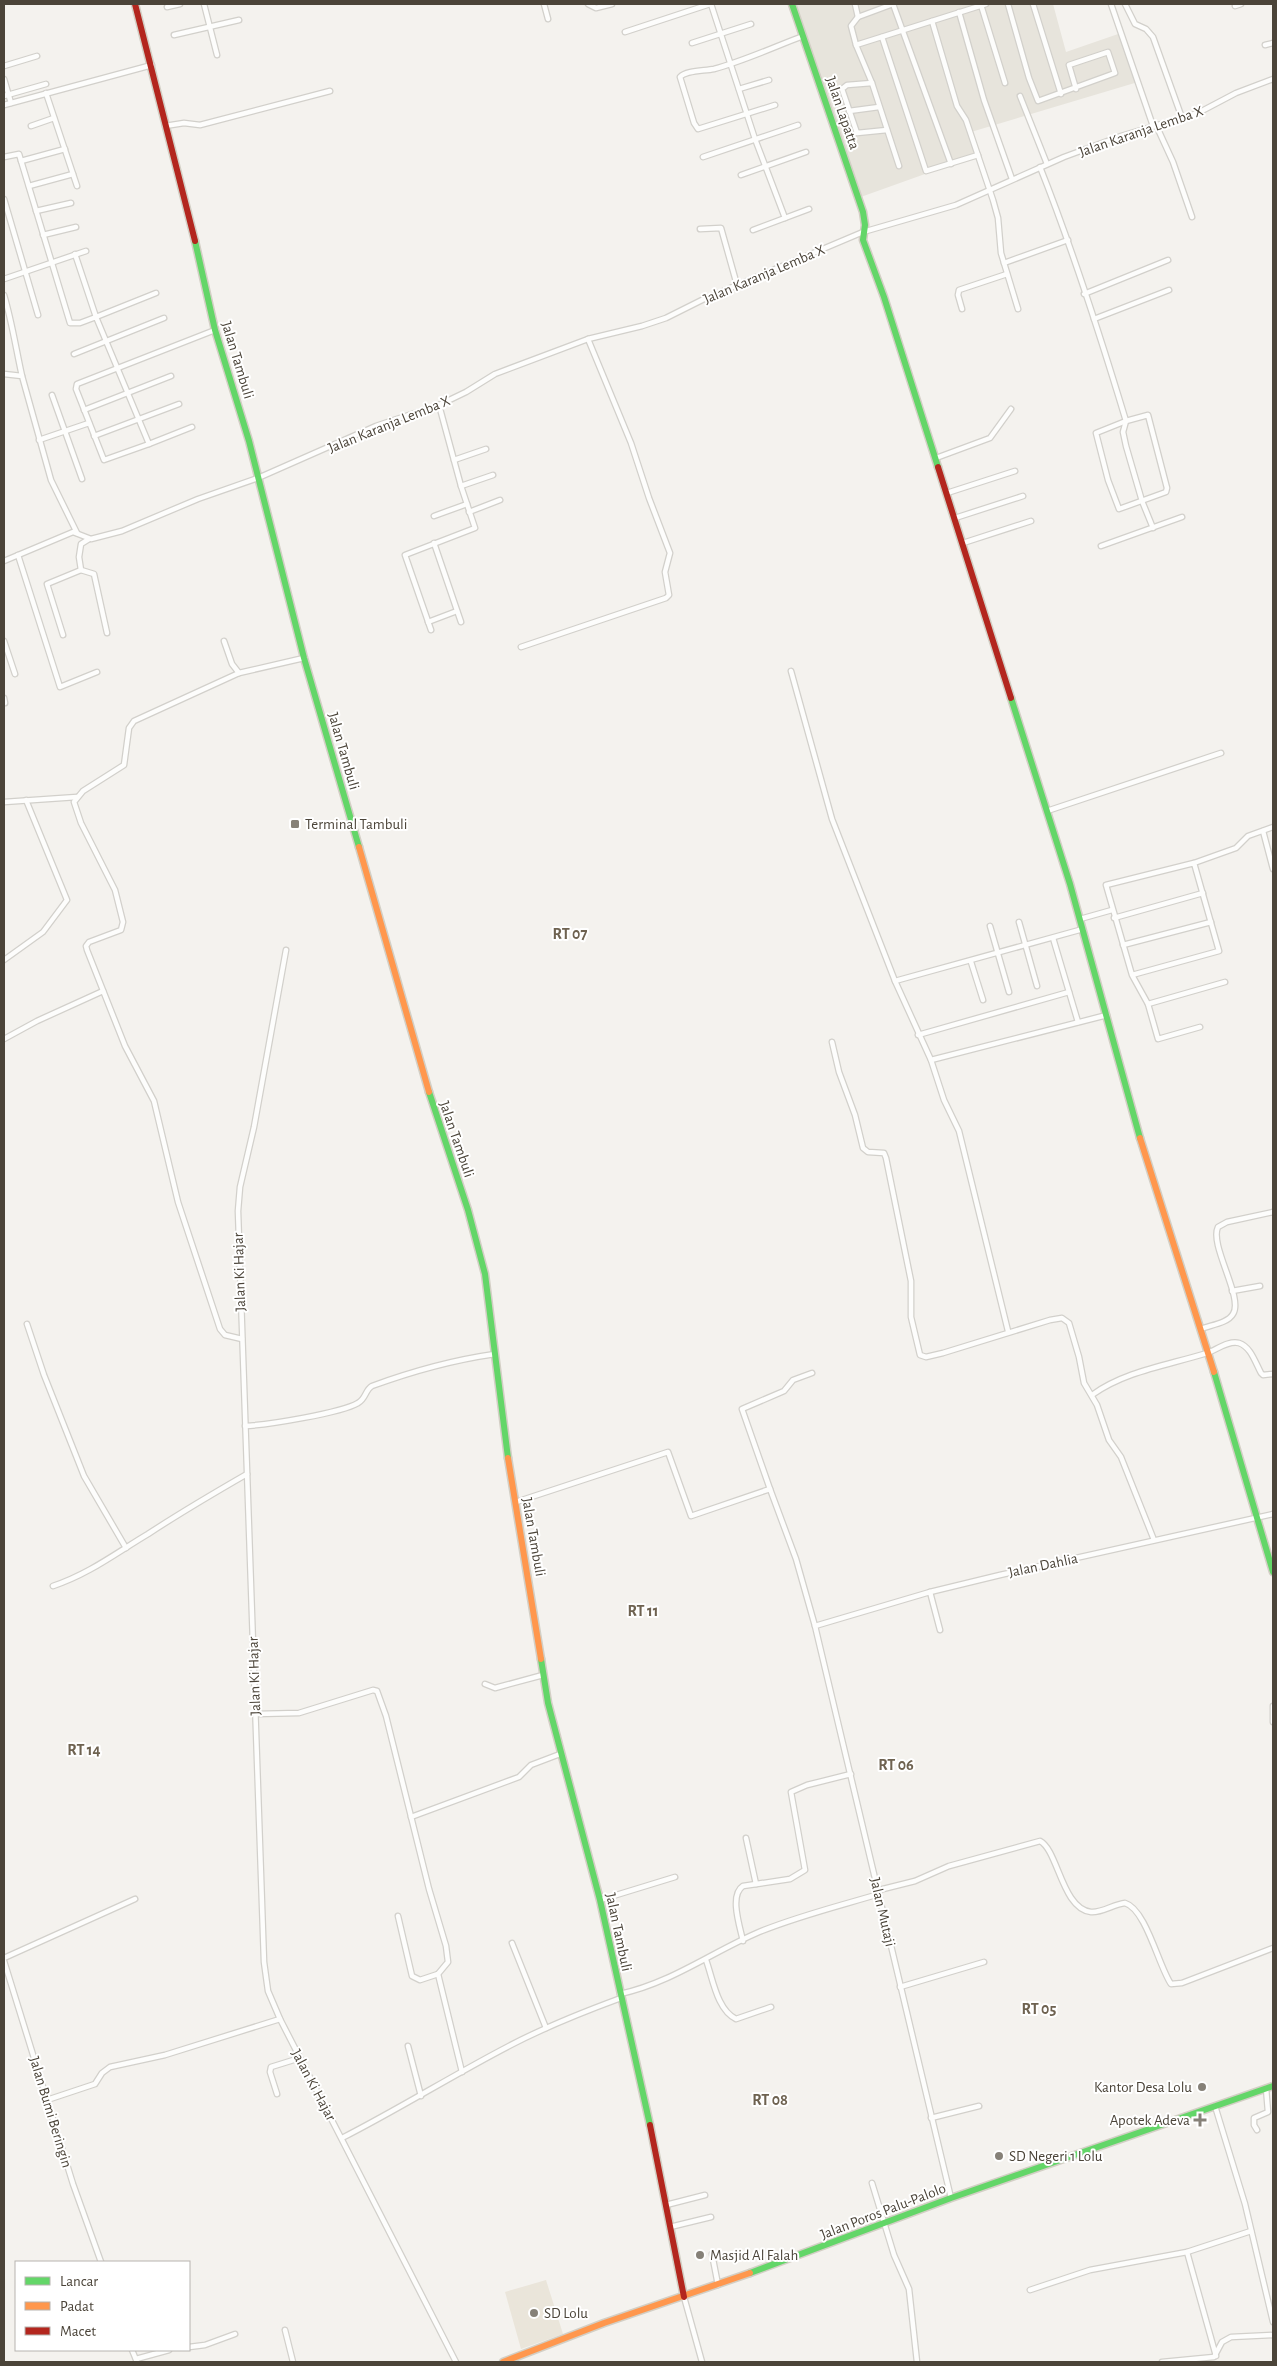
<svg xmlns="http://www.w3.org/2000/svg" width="1277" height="2366" viewBox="0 0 1277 2366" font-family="'Alegreya Sans',sans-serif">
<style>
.residential{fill:#e7e4dc}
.education{fill:#eae5da}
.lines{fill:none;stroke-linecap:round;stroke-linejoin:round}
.street-casing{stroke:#d2d0cb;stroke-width:7}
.fast-casing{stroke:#d3cfc5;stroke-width:9}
.slow-casing{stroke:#d3cfc5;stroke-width:9}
.jam-casing{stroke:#d3cfc5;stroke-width:9}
.street{stroke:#fdfdfc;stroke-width:4.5}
.fast{stroke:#63d668;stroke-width:6}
.slow{stroke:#ff974d;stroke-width:6}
.jam{stroke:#b3261e;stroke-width:6}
.poi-dot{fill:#868178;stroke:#fff;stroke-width:2}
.labels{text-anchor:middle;stroke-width:4;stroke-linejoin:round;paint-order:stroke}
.street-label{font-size:15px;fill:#4b4439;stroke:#fff}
.poi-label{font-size:15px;fill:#4b4439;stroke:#fff;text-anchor:start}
.neighbourhood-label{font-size:16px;font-weight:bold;fill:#6e6250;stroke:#fff}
</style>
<rect width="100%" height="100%" fill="#f4f2ee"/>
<polygon class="residential" points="795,4 1053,4 1066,52 1121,33 1138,82 971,132 978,155 858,198"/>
<polygon class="education" points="546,2280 563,2334 521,2349 505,2292"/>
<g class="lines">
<g class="street-casing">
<g id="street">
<polyline points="204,4 217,55"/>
<polyline points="544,4 548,19"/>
<polyline points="588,4 596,8 612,4"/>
<polyline points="711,4 755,139 785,218"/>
<polyline points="855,4 858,17"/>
<polyline points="893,4 951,164"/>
<polyline points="1008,4 1029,78 1038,101 1115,73 1108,52 1069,65 1076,89"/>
<polyline points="1033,4 1061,94"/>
<polyline points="1111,4 1153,126"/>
<polyline points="1125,4 1135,24 1146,29 1153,37 1182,118"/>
<polyline points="981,5 1005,83"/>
<polyline points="1235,6 1241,4"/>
<polyline points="167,7 180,4"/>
<polyline points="959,12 984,100 1012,179"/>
<polyline points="932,21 957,106 966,120 993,200 998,218 1001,253 1018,309"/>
<polyline points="625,32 710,4"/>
<polyline points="174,35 239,20"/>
<polyline points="882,37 926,171 978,155"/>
<polyline points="692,43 751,24"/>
<polyline points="856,45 851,26 858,17 893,4"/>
<polyline points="1265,45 1273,43"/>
<polyline points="4,66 37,56"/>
<polyline points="4,79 11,103"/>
<polyline points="872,83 847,85 842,89 857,133 887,130"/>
<polyline points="739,89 769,80"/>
<polyline points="46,93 77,186"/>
<polyline points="4,96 46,84"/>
<polyline points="1020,96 1047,164"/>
<polyline points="4,105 152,65"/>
<path d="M775 105 698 129 694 123 680 77C686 70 704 71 714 69 744 61 774 47 803 36"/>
<polyline points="849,111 879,107"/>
<polyline points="1156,125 1173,162 1192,217"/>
<polyline points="31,126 54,118"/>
<polyline points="165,126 184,123 200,125 330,91"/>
<polyline points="4,157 19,154 70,323 80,323 96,317 149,444 192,427"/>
<polyline points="703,157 798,125"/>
<polyline points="21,161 65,149"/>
<polyline points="899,166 872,83 856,45 986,4"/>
<path d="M1040 167C1073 250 1100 335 1126 421L1123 432 1126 446 1142 501 1153 528"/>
<polyline points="741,175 806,152"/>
<polyline points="29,186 73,174"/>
<polyline points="4,199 38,315"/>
<polyline points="36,211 71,203"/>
<polyline points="700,229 721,228 737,285"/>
<polyline points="753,230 809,209"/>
<polyline points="43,235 76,227"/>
<polyline points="75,254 96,317 156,293"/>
<polyline points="1004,263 1068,240"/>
<polyline points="4,279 86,251"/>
<polyline points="1084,294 1168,260"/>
<path d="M4 295C12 322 16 349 22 376"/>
<polyline points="962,309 958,295 959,290 1007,274"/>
<polyline points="1094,319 1169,290"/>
<polyline points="74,354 164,318"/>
<polyline points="4,374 22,376 51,480 77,533"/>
<polyline points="52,395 82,479"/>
<polyline points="84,410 171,376"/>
<polygon points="1148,415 1167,488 1166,492 1119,509 1108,480 1096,433 1126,421"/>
<polyline points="94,436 179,404"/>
<polyline points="39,440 89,423"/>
<polyline points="149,444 104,460 76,389 77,384 215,330"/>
<polyline points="936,458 990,438 1011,409"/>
<polyline points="454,460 486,449"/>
<polyline points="461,486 493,475"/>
<polyline points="947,493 1015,471"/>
<polyline points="469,512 500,500"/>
<polyline points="434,516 467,504"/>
<polyline points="955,518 1023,496"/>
<polyline points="89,539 81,544 79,557 81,570 94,574 107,633"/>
<polyline points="434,543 461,622"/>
<polyline points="963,543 1031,521"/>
<polyline points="1101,546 1182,517"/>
<polyline points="18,555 60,687 97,672"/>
<polyline points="4,561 73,532 91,539 122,531 198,499 258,478 376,426 439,405 466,392 495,374 588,339 642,326 666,318 702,300 863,232 956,205 1064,157 1121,136 1198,113 1236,93 1273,79"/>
<polyline points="428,622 457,611"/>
<polyline points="431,630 405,555 475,528 461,486 439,405"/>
<polyline points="63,635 47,584 81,570"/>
<polyline points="4,641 15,674"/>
<polyline points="224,641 232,664 239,673"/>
<polyline points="521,647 666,598 669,595 665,572 670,553 649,498 631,443 588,339"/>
<polyline points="791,671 832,819 895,981 931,1060 944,1100 959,1131 1008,1331"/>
<polyline points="4,698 5,703"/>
<polyline points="4,802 77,797"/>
<polyline points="1047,811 1221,753"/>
<polyline points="1263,831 1273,869"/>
<polyline points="1194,863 1236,848 1248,836 1273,827"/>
<polyline points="1114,918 1203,893"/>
<polyline points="1080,919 1112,910"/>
<polyline points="1019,922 1037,986"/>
<polyline points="990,926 1009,992"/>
<polyline points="1053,938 1078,1022"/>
<polyline points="1123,945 1211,922"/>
<polyline points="286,950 254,1127 240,1187 238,1211 264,1962 268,1991 280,2019 456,2362"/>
<polyline points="4,960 43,932 67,900 26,800"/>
<polyline points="971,962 983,1000"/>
<polyline points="1132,975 1219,951 1194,863 1106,885 1132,975 1148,1004 1158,1039 1200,1027"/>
<polyline points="895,981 1083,929"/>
<polyline points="1148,1004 1225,982"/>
<polyline points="918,1035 1069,992"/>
<polyline points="4,1039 37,1021 103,991"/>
<polyline points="832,1042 839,1072 855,1115 863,1148 868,1152 884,1153 886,1158 911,1281 911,1317 920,1355 926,1357 943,1353 1050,1320 1062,1318 1069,1323 1079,1357 1084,1383 1097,1405 1109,1440 1121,1457 1154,1540"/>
<polyline points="931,1060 1107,1015"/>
<polyline points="1232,1291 1260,1286"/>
<polyline points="27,1324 44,1375 84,1476 126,1548"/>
<path d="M1201 1329C1211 1325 1228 1323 1233 1314 1244 1298 1209 1245 1218 1227L1227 1222 1273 1212"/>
<polyline points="242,1339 225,1335 220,1329 178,1202 154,1101 125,1046 87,950 86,946 89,942 121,930 123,922 115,890 81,823 74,802 83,791 124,765 129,728 134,721 239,673 304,658"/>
<path d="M1092 1395C1125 1371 1169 1365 1207 1353 1216 1350 1229 1340 1239 1343 1251 1347 1255 1362 1261 1373L1263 1375 1273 1374"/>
<path d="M245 1426C267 1425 341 1413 358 1403 366 1399 365 1390 372 1386 413 1371 453 1360 495 1354"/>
<polyline points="770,1489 742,1409 784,1391 793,1380 812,1373"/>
<polyline points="516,1502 668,1452 691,1516 770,1489 796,1559 815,1626 951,2198"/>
<path d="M53 1586C89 1574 116 1553 148 1534 180 1513 214 1493 247 1474"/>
<polyline points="930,1592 940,1630"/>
<polyline points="815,1626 930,1592 1000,1575 1273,1514"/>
<polyline points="485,1684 495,1688 543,1675"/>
<polyline points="1273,1706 1273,1722"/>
<polyline points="256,1714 299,1713 373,1690 377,1691 386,1716 429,1889 446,1946 448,1962 438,1974 462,2072"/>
<polyline points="411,1817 519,1777 531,1765 560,1754"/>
<polyline points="746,1838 756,1884"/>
<path d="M879 1890 915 1881 949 1866 1040 1841C1058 1850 1062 1909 1091 1912 1102 1913 1114 1904 1125 1903 1146 1909 1159 1967 1171 1984L1182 1983 1273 1948"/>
<polyline points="600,1900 675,1877"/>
<polyline points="398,1916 412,1976 420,1980 438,1974"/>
<path d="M743 1941C740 1927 729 1895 743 1886L790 1879 805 1870 791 1792 807 1785 851 1774"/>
<polyline points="512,1943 546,2028"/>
<polyline points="4,1958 135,1899"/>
<path d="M706 1960C713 1979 717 2010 736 2019L771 2007"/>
<polyline points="4,1961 73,2184 101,2262"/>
<polyline points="900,1987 984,1962"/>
<path d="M620 1994C671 1983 712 1952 759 1932 798 1916 839 1906 879 1894"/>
<polyline points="408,2046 421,2096"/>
<polyline points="277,2094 270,2072 271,2067 300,2058"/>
<polyline points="47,2100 95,2084 102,2073 110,2067 165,2055 280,2019"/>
<polyline points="1215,2106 1245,2204 1273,2322"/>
<polyline points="931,2118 979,2106"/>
<polyline points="1257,2130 1254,2125 1254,2118 1268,2112 1266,2088"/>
<path d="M342 2138C399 2109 453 2075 509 2046 545 2027 583 2012 621 1998"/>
<polyline points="872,2183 894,2255 909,2289 917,2362"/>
<polyline points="666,2205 705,2195"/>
<polyline points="670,2227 711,2217"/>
<polyline points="1187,2252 1216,2356"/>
<polyline points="712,2254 718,2285"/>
<polyline points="1030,2290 1090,2270 1187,2252 1251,2231"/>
<polyline points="684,2297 702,2362"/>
<polyline points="285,2330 293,2362"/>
<polyline points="189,2347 205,2345 235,2334"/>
<polyline points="132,2350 137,2362"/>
<polyline points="136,2359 169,2350"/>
<polyline points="1162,2362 1214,2357 1222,2342 1231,2337 1273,2335"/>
</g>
</g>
<g class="fast-casing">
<g id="fast">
<polyline points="792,4 863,212 865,225 863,240 884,297 938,467"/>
<polyline points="195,241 215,330 249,441 304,658 359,847"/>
<polyline points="1011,698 1070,884 1140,1138"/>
<polyline points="429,1092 468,1210 485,1274 508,1458"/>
<polyline points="1214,1372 1273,1572"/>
<polyline points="541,1659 548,1703 600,1900 650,2125"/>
<polyline points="750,2273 951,2198 1273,2086"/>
</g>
</g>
<g class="slow-casing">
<g id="slow">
<polyline points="359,847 429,1092"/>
<polyline points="1140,1138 1214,1372"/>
<polyline points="508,1458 541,1659"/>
<polyline points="503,2362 604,2323 750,2273"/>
</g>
</g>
<g class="jam-casing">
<g id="jam">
<polyline points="135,4 195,241"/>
<polyline points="938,467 1011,698"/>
<polyline points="650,2125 684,2297"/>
</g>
</g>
<use href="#street" class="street"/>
<use href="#fast" class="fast"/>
<use href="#slow" class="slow"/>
<use href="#jam" class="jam"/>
</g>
<g class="poi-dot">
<rect x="290" y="819" width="10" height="10" rx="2.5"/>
<circle cx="1202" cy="2087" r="5"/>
<path d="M1197.5 2112.5h5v5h5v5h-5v5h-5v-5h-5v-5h5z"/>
<circle cx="999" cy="2156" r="5"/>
<circle cx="700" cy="2255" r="5"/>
<circle cx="534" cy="2313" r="5"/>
</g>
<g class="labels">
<g class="street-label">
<text transform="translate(843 113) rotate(71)" y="5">Jalan Lapatta</text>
<text transform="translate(1141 131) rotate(-19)" y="5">Jalan Karanja Lemba X</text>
<text transform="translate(764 274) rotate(-23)" y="5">Jalan Karanja Lemba X</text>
<text transform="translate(238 360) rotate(73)" y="5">Jalan Tambuli</text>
<text transform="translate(389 424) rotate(-22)" y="5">Jalan Karanja Lemba X</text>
<text transform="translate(344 751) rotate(74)" y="5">Jalan Tambuli</text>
<text transform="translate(457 1139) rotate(71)" y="5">Jalan Tambuli</text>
<text transform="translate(239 1272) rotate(-92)" y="5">Jalan Ki Hajar</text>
<text transform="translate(534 1537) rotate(80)" y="5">Jalan Tambuli</text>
<text transform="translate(1043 1565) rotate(-12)" y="5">Jalan Dahlia</text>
<text transform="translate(254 1676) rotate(-92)" y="5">Jalan Ki Hajar</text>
<text transform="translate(883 1912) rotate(77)" y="5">Jalan Mutaji</text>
<text transform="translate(619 1932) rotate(78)" y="5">Jalan Tambuli</text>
<text transform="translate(314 2085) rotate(62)" y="5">Jalan Ki Hajar</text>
<text transform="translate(51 2112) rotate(73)" y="5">Jalan Bumi Beringin</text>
<text transform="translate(883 2211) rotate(-21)" y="5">Jalan Poros Palu-Palolo</text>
</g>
<g class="poi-label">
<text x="305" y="829">Terminal Tambuli</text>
<text x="1192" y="2092" text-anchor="end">Kantor Desa Lolu</text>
<text x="1190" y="2125" text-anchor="end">Apotek Adeva</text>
<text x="1009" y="2161">SD Negeri 1 Lolu</text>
<text x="710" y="2260">Masjid Al Falah</text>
<text x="544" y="2318">SD Lolu</text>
</g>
<g class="neighbourhood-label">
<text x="570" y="939">RT 07</text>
<text x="643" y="1616">RT 11</text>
<text x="84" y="1755">RT 14</text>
<text x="896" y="1770">RT 06</text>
<text x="1039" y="2014">RT 05</text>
<text x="770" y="2105">RT 08</text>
</g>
</g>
<rect width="1277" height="2366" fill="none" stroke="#4b4439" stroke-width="10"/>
<rect x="15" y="2261" width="175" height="90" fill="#ffffff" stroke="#b7b4b0"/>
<rect x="25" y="2277" width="25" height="8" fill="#63d668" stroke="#b7b4b0"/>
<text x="60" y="2286" font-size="15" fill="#4b4439">Lancar</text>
<rect x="25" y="2302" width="25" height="8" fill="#ff974d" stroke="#b7b4b0"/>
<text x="60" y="2311" font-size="15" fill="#4b4439">Padat</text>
<rect x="25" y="2327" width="25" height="8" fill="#b3261e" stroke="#b7b4b0"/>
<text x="60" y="2336" font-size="15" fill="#4b4439">Macet</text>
</svg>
